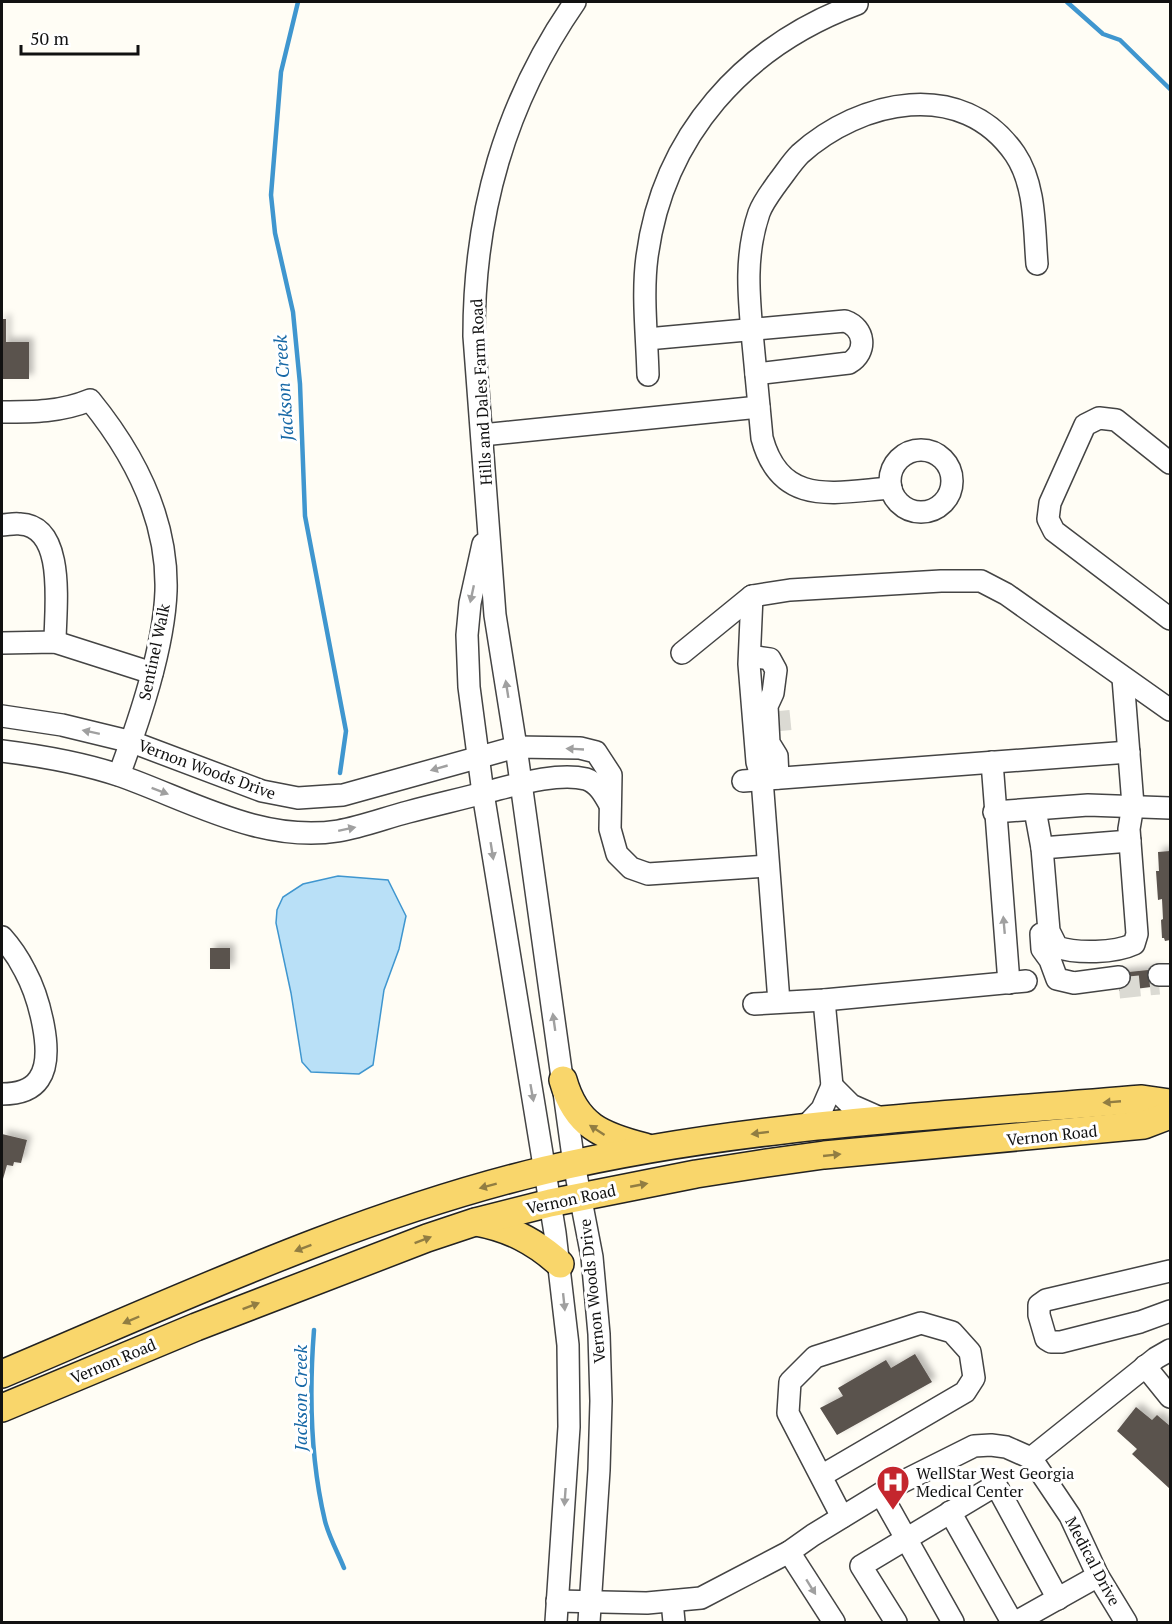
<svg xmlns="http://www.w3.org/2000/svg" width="1172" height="1624" viewBox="0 0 1172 1624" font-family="'PT Serif',serif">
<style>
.water{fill:#b9e0f7;stroke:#3f96cf;stroke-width:1.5}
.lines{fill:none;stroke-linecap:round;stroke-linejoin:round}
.stream{stroke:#3f96cf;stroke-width:4.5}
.building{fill:#5a524d;filter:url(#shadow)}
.minor-tunnel{stroke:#dbdad3;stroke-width:21;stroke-dasharray:21 10;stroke-linecap:butt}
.minor-casing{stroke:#444;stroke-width:24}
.major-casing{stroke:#222;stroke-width:30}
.minor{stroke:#fff;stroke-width:21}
.major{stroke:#f9d66b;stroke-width:27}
.oneway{fill:#a0a0a0}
.oneway2{fill:#917d42}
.labels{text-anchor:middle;stroke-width:6;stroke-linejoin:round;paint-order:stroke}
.street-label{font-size:16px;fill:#111;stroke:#fff}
.poi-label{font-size:16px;fill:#111;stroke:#fff;text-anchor:start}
.water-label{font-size:18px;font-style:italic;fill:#1768a6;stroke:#fff}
</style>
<defs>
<filter id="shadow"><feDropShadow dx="4.5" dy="-4.5" stdDeviation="3" flood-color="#0004"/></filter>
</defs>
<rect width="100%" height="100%" fill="#fffdf5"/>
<polygon class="water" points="338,876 388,880 406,916 399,949 384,990 373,1065 359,1074 311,1072 302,1062 291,993 276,923 277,910 283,897 303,884"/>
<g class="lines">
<g class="stream">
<polyline points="298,2 281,72 271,195 275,233 293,312 300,384 305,516 346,731 340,773"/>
<polyline points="1067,2 1103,34 1120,40 1170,89"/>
<path d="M314 1330C309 1394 310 1458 325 1521 329 1537 338 1553 344 1568"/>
</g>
</g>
<g class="building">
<polygon points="2,319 6,319 6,342 29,342 29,379 2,379"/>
<polygon points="1170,851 1170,940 1165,941 1164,938 1162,938 1161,920 1163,919 1162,899 1158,900 1156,871 1159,871 1158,852"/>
<rect x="210" y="948" width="20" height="21"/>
<polygon points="1158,969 1159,986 1119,991 1119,973"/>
<polygon points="2,1134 27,1140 21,1163 14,1162 13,1166 7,1165 3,1179 2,1179"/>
<polygon points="915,1354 932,1382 837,1435 820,1408 843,1396 838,1388 886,1360 891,1368"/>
<polygon points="1136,1407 1152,1420 1157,1415 1170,1426 1170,1489 1132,1454 1137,1449 1117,1431"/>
</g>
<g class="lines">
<g class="minor-tunnel">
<polyline points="779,711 781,731"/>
<polyline points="1119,988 1159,984"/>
</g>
<g class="minor-casing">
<g id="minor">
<path d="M575 2C505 103 474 213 474 336L495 615 516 747 574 1164 592 1257 599 1334 601 1401 599 1470 589 1622"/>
<path d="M647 339 845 321C865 328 868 352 849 363L756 374"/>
<path d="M648 375C647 336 642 295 647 257 663 135 744 46 857 4"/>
<path d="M2 412C33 412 61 412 90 400 134 454 168 520 166 591 164 648 139 721 119 775"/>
<polyline points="482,435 759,407"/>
<circle cx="921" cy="481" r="31"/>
<polyline points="1170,463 1116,420 1099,418 1085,425 1050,503 1048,519 1054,531 1170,619"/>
<path d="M891 488C835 492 781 508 762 438 759 406 756 375 753 343 749 299 744 257 759 213 763 202 771 192 778 182 785 173 792 162 800 154 860 100 962 77 1015 154 1036 185 1034 229 1037 264"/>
<path d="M2 525C7 525 14 523 20 524 67 526 55 610 55 642"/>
<polyline points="483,544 470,603 467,635 469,687 483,793 555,1233 568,1345 569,1427 556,1622"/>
<polyline points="752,596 749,664 757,762 762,779 779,1002"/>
<polyline points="2,643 55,642 152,673"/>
<polyline points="682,653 752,596 790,590 941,581 981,581 1006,594 1170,710"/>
<polyline points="750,656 770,659 776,670 773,693 767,706 769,743 777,756 778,778"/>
<polyline points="2,716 62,725 132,742 262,791 298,798 343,795 516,747 580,748 596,752 611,775 610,829 617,854 631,868 648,874 768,866"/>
<path d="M2 751C42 756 83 763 121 776 191 801 262 843 338 831 362 827 385 818 408 812 434 805 461 799 487 792 515 785 557 772 586 779 598 783 604 794 610 805"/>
<polyline points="992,762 1009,983"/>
<polyline points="743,781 1129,752"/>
<polyline points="1035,810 1042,848 1130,841"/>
<polyline points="994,812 1088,805 1170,808"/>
<path d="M1042 848 1049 931 1057 947C1077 954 1115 953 1134 944L1137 934 1129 829 1133 805 1123 678"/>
<polyline points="1041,934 1042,949 1050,960 1057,979 1074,983 1119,977"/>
<path d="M2 937C11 947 19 959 25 971 38 995 56 1055 39 1079 31 1091 15 1094 2 1094"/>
<polyline points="1159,975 1170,975"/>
<polyline points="824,1000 832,1086"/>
<polyline points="754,1004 824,1000 1026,981"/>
<polyline points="804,1128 822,1109 832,1086 851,1105 885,1120"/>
<polyline points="1170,1271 1046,1300 1039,1305 1039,1315 1046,1339 1051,1342 1061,1342 1140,1322 1170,1311"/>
<polyline points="1145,1366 1170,1397"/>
<polyline points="1031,1458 1156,1358 1170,1350"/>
<polyline points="821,1476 965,1392 974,1378 970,1352 952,1332 921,1323 815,1357 790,1382 788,1413 842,1517"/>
<polyline points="881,1494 953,1622"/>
<polyline points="950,1512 1012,1622"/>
<polyline points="789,1552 834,1622"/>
<polyline points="557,1601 647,1603 701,1598 789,1552 813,1535 890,1488 974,1446 991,1445 1006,1447 1031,1458 1070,1516 1098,1576 1126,1622"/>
<polyline points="672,1601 674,1622"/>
<polyline points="896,1622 861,1566 996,1485 1058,1599"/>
<polyline points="1016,1622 1098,1576"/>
</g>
</g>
<g class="major-casing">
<g id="major">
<path d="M563 1080C576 1126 602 1136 645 1147"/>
<path d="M476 1222C509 1228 535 1241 560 1264"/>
<path d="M2 1374C180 1299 357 1215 546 1170 741 1124 943 1116 1142 1099L1170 1103"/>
<polyline points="2,1408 196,1327 427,1238 475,1222 550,1203 696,1174 760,1164 824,1155 1144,1125 1170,1115"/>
</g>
</g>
<use href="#minor" class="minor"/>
<use href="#major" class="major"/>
</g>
<defs><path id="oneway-solid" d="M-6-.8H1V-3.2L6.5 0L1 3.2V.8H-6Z" transform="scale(1.5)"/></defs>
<g class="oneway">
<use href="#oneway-solid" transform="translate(472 594) rotate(102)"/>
<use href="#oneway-solid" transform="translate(507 689) rotate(-99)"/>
<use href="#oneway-solid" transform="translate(91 732) rotate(-168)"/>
<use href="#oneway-solid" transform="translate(575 749) rotate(-177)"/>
<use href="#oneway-solid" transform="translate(439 768) rotate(164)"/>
<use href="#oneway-solid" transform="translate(160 791) rotate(21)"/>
<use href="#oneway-solid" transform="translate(347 829) rotate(-12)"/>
<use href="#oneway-solid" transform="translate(492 851) rotate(81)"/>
<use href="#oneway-solid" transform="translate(1004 925) rotate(-95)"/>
<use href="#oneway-solid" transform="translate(554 1022) rotate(-98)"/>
<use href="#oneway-solid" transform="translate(532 1093) rotate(80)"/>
<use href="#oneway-solid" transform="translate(564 1302) rotate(84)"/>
<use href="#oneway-solid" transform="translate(565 1497) rotate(94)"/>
<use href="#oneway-solid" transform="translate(811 1587) rotate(58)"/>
</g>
<g class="oneway2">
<use href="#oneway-solid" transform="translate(1112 1102) rotate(175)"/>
<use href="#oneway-solid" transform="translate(597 1130) rotate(-147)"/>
<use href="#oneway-solid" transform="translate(760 1133) rotate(173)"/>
<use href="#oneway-solid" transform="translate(832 1155) rotate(-6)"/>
<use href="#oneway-solid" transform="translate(639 1185) rotate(-11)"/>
<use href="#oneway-solid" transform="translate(488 1186) rotate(165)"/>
<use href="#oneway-solid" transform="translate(423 1240) rotate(-21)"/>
<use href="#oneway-solid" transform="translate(303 1248) rotate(159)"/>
<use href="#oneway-solid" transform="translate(251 1306) rotate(-21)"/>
<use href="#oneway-solid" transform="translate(131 1320) rotate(157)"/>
</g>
<defs>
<g id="hospital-pin" transform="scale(1.725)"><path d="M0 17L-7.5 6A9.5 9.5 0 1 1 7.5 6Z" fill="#c4262e" stroke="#fff"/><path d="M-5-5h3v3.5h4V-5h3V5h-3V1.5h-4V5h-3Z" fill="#fff"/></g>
</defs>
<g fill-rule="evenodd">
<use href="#hospital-pin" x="893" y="1482"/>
</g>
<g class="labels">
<g class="street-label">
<text transform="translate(481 392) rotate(-93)" y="6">Hills and Dales Farm Road</text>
<text transform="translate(154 652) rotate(-78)" y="6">Sentinel Walk</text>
<text transform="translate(207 769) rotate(20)" y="6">Vernon Woods Drive</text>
<text transform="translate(1052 1135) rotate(-6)" y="6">Vernon Road</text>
<text transform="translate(571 1199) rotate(-12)" y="6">Vernon Road</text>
<text transform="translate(592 1291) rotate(-96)" y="6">Vernon Woods Drive</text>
<text transform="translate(113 1361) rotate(-23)" y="6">Vernon Road</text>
<text transform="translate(1093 1561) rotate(62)" y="6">Medical Drive</text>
</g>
<g class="poi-label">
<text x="916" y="1479">WellStar West Georgia<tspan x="916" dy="18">Medical Center</tspan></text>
</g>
<g class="water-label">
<text transform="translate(284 388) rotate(-94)" y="6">Jackson Creek</text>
<text transform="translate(301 1398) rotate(-90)" y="6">Jackson Creek</text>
</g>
</g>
<rect width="1172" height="1624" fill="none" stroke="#111111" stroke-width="6"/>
<path d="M21 45v9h117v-9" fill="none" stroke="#111111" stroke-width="3"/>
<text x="30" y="45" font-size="18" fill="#111111" stroke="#ffffff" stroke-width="4.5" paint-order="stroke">50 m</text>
</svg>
